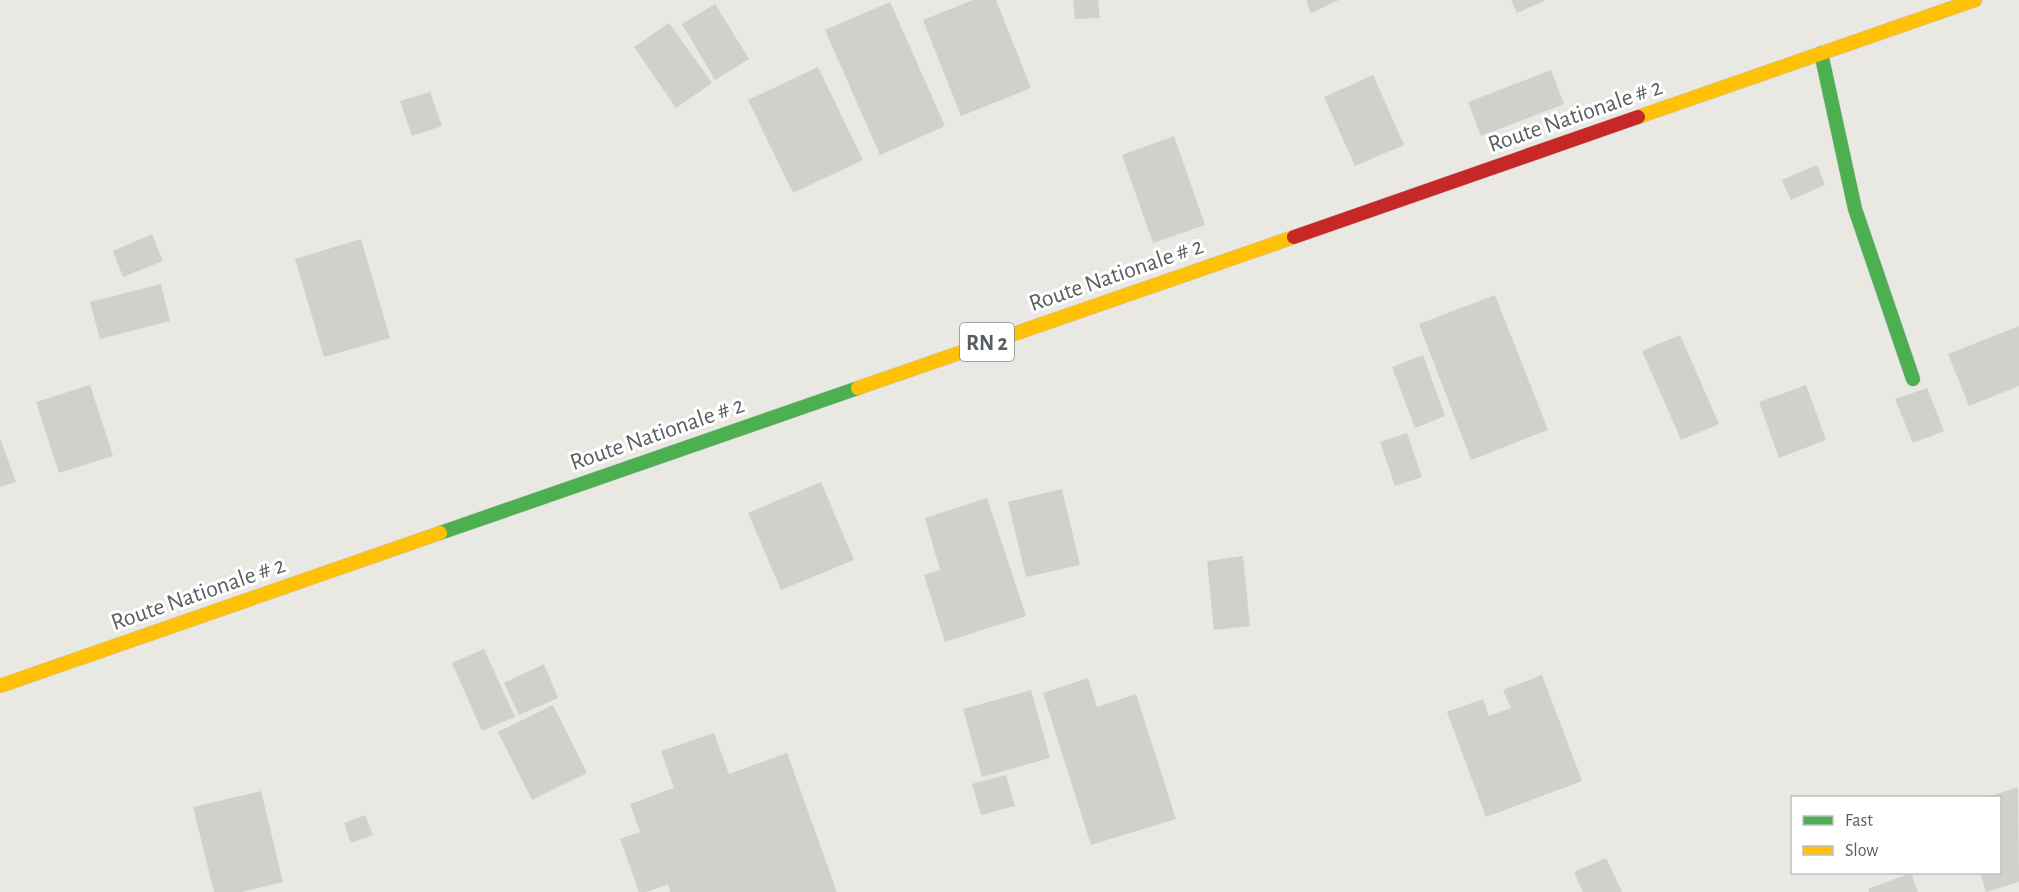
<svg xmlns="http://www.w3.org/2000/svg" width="2019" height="892" viewBox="0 0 2019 892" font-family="'Alegreya Sans',sans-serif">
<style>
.building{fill:#d1d0cd}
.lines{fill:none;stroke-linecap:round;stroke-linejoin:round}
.fast-casing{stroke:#c7c7c7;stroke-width:15}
.slow-casing{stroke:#c7c7c7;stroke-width:15}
.jam-casing{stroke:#c7c7c7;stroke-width:15}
.fast{stroke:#4caf50;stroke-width:14}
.slow{stroke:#ffc107;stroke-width:14}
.jam{stroke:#c62828;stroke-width:14}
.labels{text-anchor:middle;stroke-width:6;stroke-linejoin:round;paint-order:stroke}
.shield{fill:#fff;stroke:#8b8e91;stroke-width:1.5}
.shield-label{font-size:22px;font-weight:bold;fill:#595e62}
.street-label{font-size:24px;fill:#595e62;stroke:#fff}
</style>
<rect width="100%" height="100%" fill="#eae8e3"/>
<g class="building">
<polygon points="973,0 996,0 1031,88 961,116 923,20"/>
<polygon points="1073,0 1098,0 1100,18 1075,19"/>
<polygon points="1306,0 1339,0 1311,13"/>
<polygon points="1511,0 1546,0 1517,13"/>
<polygon points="890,2 945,126 880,155 825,30"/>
<polygon points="715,4 749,59 715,80 682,24"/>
<polygon points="669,23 712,83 676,108 634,47"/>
<polygon points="818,67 863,160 793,193 748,100"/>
<polygon points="1551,70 1564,104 1481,136 1468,102"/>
<polygon points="1373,75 1404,145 1355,166 1324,97"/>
<polygon points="430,92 442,126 412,136 400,101"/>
<polygon points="1174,136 1205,225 1153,243 1122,155"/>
<polygon points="1817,165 1825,185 1791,200 1782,180"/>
<polygon points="152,234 163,261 123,277 113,251"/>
<polygon points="361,239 390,338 324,357 295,259"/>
<polygon points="161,284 170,321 100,339 90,302"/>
<polygon points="1495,295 1548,430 1471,460 1419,324"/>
<polygon points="2019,326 2019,386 1969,406 1948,354"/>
<polygon points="1680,335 1719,424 1681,440 1642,351"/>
<polygon points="1423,355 1445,416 1415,428 1392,367"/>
<polygon points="90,385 113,456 59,473 36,402"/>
<polygon points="1806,385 1826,440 1779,458 1759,402"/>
<polygon points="1927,388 1944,431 1913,443 1895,399"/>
<polygon points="1407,433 1422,477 1395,486 1380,442"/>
<polygon points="0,438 16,482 0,487"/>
<polygon points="821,482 854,560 781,590 748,513"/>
<polygon points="1062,489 1080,565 1026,577 1008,502"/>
<polygon points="987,498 1026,616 945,642 924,575 940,570 925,518"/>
<polygon points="1243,556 1250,626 1214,630 1207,561"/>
<polygon points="484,649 515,717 482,731 452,663"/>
<polygon points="544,664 558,698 519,715 504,683"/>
<polygon points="1542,675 1582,781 1486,817 1447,712 1483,699 1489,716 1511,708 1503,690"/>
<polygon points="1088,678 1097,707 1136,694 1176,819 1091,845 1043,693"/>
<polygon points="1031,690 1050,758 982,777 963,709"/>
<polygon points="553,705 587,773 532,800 498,732"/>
<polygon points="714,733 729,774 787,753 837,892 670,892 668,884 646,892 639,892 620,839 640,832 630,804 674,788 661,751"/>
<polygon points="1006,775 1015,806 981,815 972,784"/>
<polygon points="2018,787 2019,882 1986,892 1980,872 2000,872 2000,798 1987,797"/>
<polygon points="261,791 283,882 242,892 214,892 193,807"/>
<polygon points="365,815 373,835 351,843 344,823"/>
<polygon points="1606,858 1622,892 1583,892 1574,872"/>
<polygon points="1911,873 1918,892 1869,892 1868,889"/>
</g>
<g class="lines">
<g class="fast-casing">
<g id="fast">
<polyline points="1821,53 1855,209 1913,379"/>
<polyline points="440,533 858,388"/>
</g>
</g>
<g class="slow-casing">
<g id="slow">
<polyline points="1638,117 1975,0"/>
<polyline points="858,388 1294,237"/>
<polyline points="0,686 440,533"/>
</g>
</g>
<g class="jam-casing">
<polyline id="jam" points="1294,237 1638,117"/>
</g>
<use href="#fast" class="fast"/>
<use href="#slow" class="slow"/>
<use href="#jam" class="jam"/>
</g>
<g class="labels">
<rect class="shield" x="960" y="323" width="54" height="38" rx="4.5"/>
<g class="shield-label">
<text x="987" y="350">RN 2</text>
</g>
<g class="street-label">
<text transform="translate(1575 115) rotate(-19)" y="8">Route Nationale # 2</text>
<text transform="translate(1116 274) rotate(-19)" y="8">Route Nationale # 2</text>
<text transform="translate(657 433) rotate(-19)" y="8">Route Nationale # 2</text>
<text transform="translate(198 593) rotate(-19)" y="8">Route Nationale # 2</text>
</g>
</g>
<rect x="1791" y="796" width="210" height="78" fill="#ffffff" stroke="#bdbfc0" stroke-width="1.5"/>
<rect x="1803" y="816" width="30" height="9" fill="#4caf50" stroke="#bdbfc0" stroke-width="1.5"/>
<text x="1845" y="826" font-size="18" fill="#595e62">Fast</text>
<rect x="1803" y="846" width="30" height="9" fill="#ffc107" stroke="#bdbfc0" stroke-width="1.5"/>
<text x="1845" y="856" font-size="18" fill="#595e62">Slow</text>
</svg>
